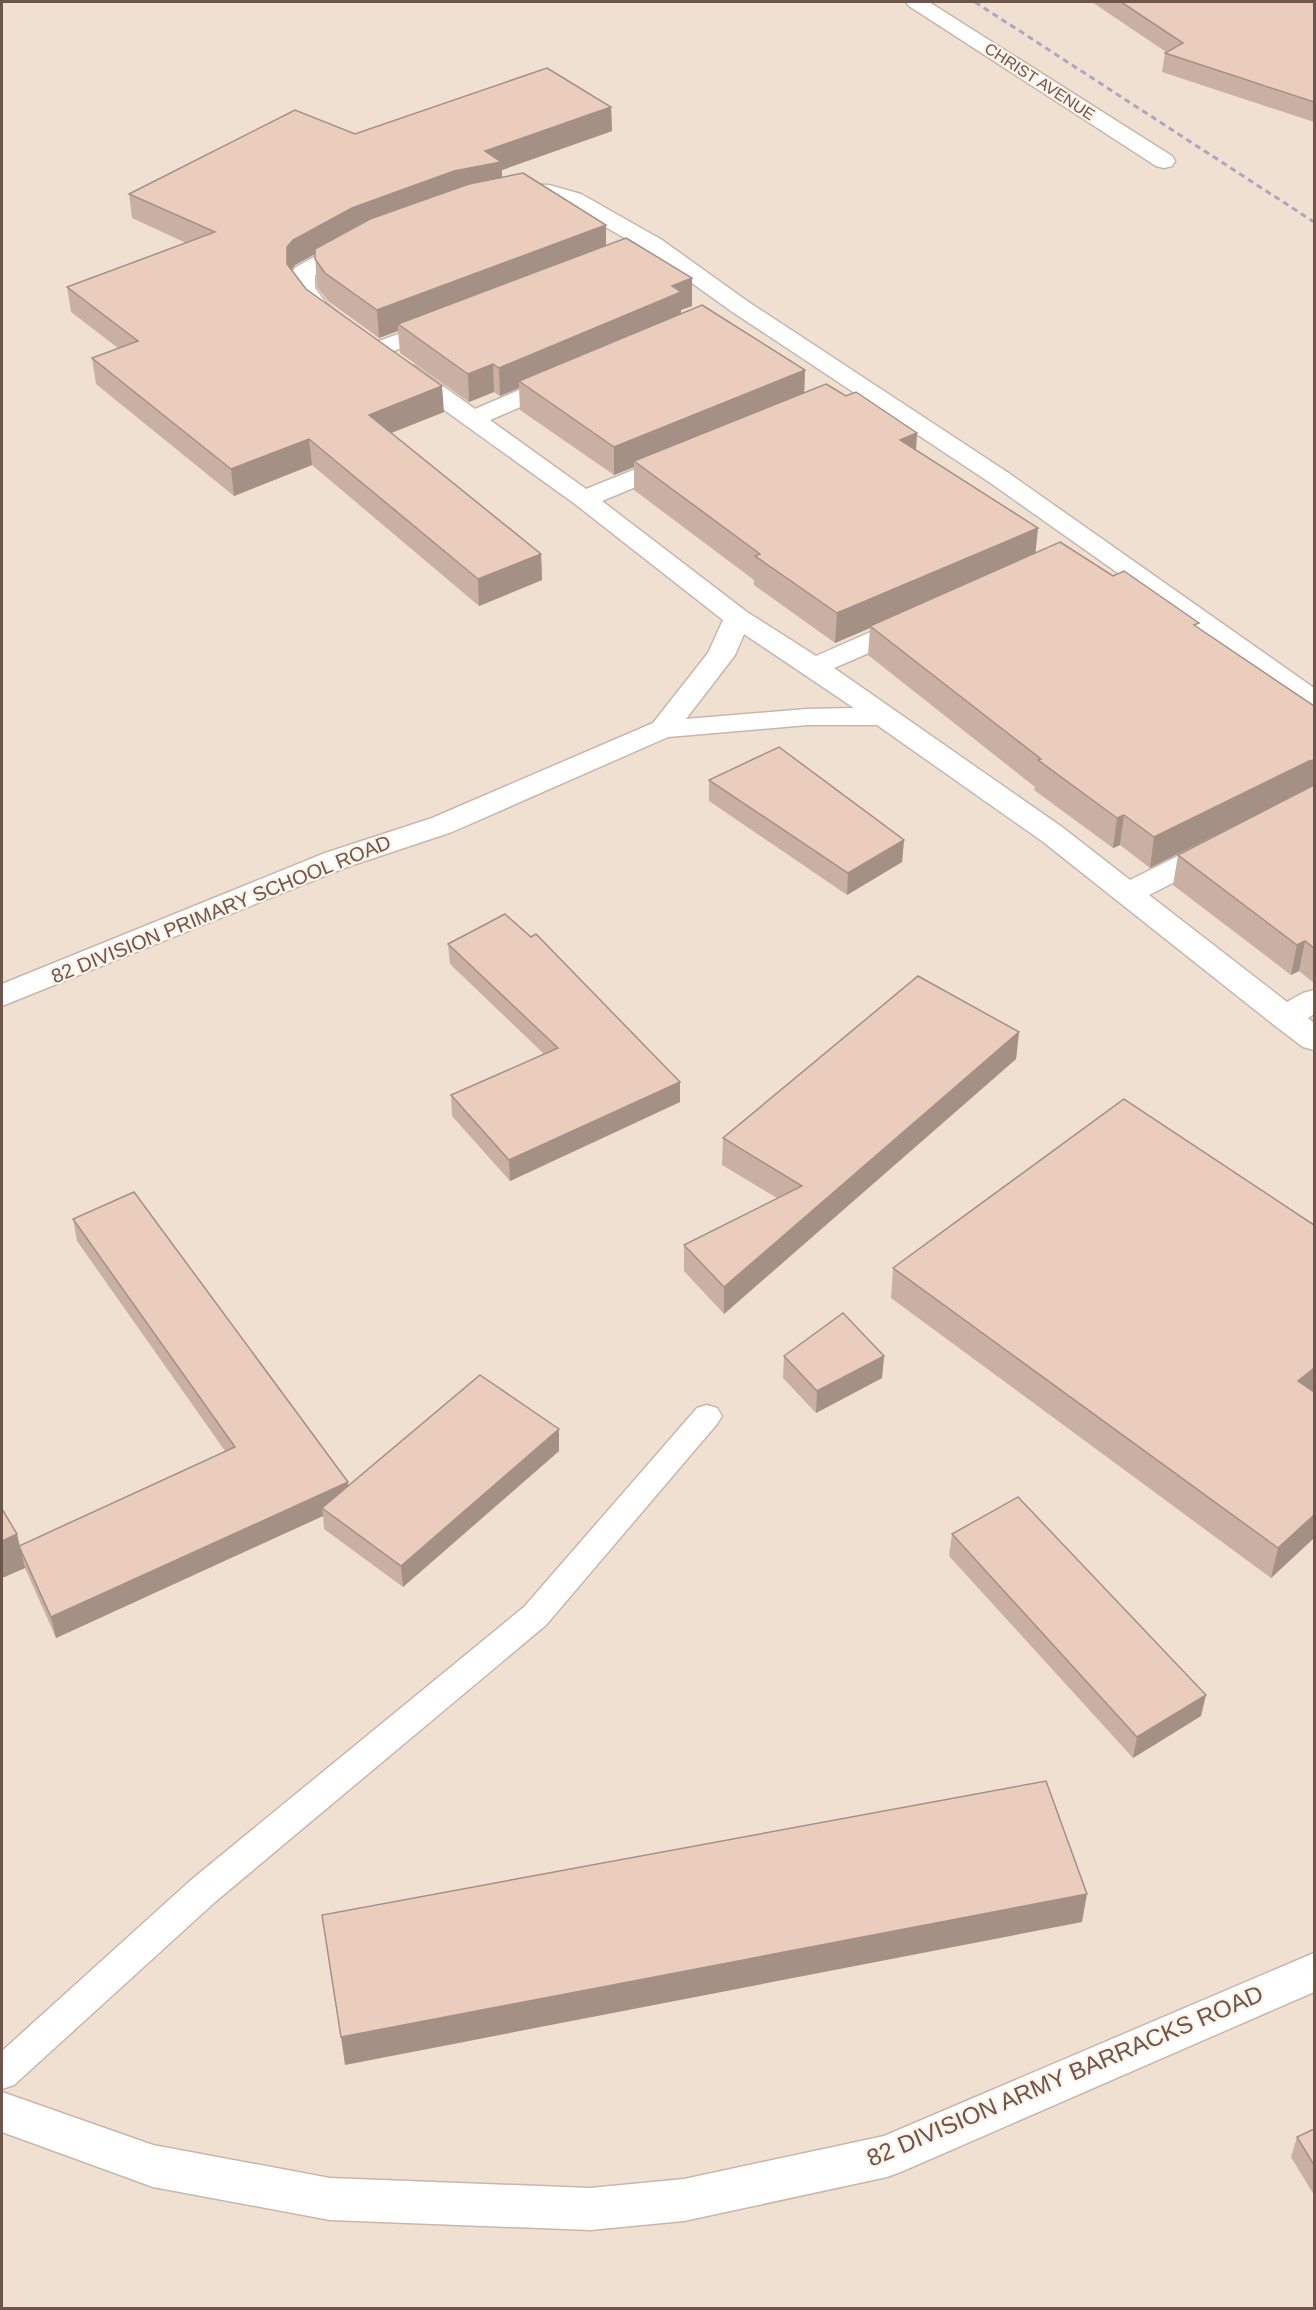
<svg xmlns="http://www.w3.org/2000/svg" width="1316" height="2310" viewBox="0 0 1316 2310" font-family="Helvetica,sans-serif">
<style>
.residential{fill:#f0e0d2}
.lines{fill:none;stroke-linecap:round;stroke-linejoin:round}
.service-casing{stroke:#c8b6ab;stroke-width:3}
.minor-casing{stroke:#c8b6ab;stroke-width:3}
.service{fill:#fff;fill-rule:evenodd}
.minor{fill:#fff;fill-rule:evenodd}
.rail{stroke:#b1a4c1;stroke-width:3;stroke-dasharray:6 4.5;stroke-linecap:butt}
.wall{fill:#cab0a3}
.shaded-wall{fill:#a49085}
.building{fill:#ebcdbe;stroke:#a49085;stroke-width:1.5}
.labels{text-anchor:middle;stroke-width:4.5;stroke-linejoin:round;paint-order:stroke}
.far-street-label{font-size:16px;fill:#6e564c;stroke:#fdf3e9}
.street-label{font-size:20px;fill:#6e564c;stroke:#fdf3e9}
.near-street-label{font-size:24px;fill:#6e564c;stroke:#fdf3e9}
</style>
<rect width="100%" height="100%" fill="#f9efe3"/>
<rect class="residential" x="2" y="2" width="1312" height="2306"/>
<g class="lines">
<g class="service-casing">
<polygon id="service" points="707,1405 717,1408 722,1416 717,1424 546,1625 215,1902 14,2085 2,2089 2,2051 191,1880 524,1607 697,1408"/>
</g>
<g class="minor-casing">
<g id="minor">
<polygon points="906,2 929,2 1172,156 1175,161 1172,166 1164,168 1156,166 909,6"/>
<polygon points="524,184 549,185 581,194 662,240 747,301 1007,472 1314,688 1314,709 1304,707 1169,609 989,482 731,311 646,250 565,204 548,199 524,198 512,201 504,199 501,194 504,189"/>
<path d="M355 237 363 239 366 244 363 249 315 275V288L326 303 344 318 340 323C317 329 303 305 291 288L292 272 296 267 347 239Z"/>
<polygon points="440,319 448,321 452,326 448,331 377,357 368,355 365,350 368,345"/>
<path d="M406 364 415 366 475 409 552 376 561 374 570 376 573 381 570 386 490 420 586 489 668 456 677 453 686 456 690 461 686 466 602 501 747 612 816 656 900 619 910 617 920 619 924 625 920 631 834 668 1062 827 1130 880 1206 842 1216 840 1226 842 1231 849 1226 856 1149 895 1287 1002 1303 993 1314 990V1014L1308 1018 1314 1023V1050L1303 1047 1274 1025 1042 841 877 725H807L668 737 452 832 347 867 2 1006V984L325 853 432 818 653 723 708 653 723 620 575 504 397 376 394 371 397 366ZM744 634 854 708 807 709 686 719 735 655Z"/>
<polygon points="1314,1953 1314,1992 903,2171 887,2177 684,2221 590,2230 330,2220 153,2187 2,2132 2,2092 153,2145 330,2178 590,2188 684,2179 884,2136"/>
</g>
</g>
<use href="#service" class="service"/>
<use href="#minor" class="minor"/>
<polyline class="rail" points="975,2 1314,222"/>
</g>
<g class="wall">
<polygon points="1092,2 1314,2 1314,122 1162,72 1165,53 1166,52"/>
<polygon points="611,107 612,131 502,170 502,177 606,225 606,246 692,306 681,310 681,313 805,370 804,393 846,396 917,433 916,450 1036,553 1113,576 1198,628 1314,706 1314,983 1299,971 1291,975 1173,885 1178,855 1303,791 1150,868 1120,845 1113,848 1034,790 1035,787 868,655 870,628 835,643 754,585 754,580 634,490 634,467 614,475 520,410 519,388 500,396 494,392 469,402 400,353 398,331 379,338 328,301 317,287 315,254 295,265 291,270 306,289 444,412 391,433 541,554 542,580 479,606 312,465 234,496 96,384 92,358 118,348 71,312 67,287 186,243 132,218 129,194 355,134"/>
<polygon points="709,780 904,840 902,862 847,895 709,801"/>
<polygon points="531,937 680,1082 680,1102 510,1181 452,1116 451,1095 544,1054 450,964 448,944"/>
<polygon points="1019,1032 1016,1059 724,1314 684,1271 684,1245 777,1198 722,1165 723,1138"/>
<polygon points="73,1219 348,1482 348,1486 559,1429 559,1451 403,1587 324,1529 323,1516 56,1638 25,1568 2,1578 2,1509 19,1546 225,1451 77,1241"/>
<polygon points="1314,1225 1314,1538 1271,1578 891,1298 893,1268"/>
<polygon points="784,1356 884,1356 882,1378 816,1413 783,1378"/>
<polygon points="952,1534 1201,1716 1133,1758 949,1556"/>
<polygon points="1314,2129 1314,2195 1291,2157 1297,2137"/>
</g>
<g class="shaded-wall">
<polygon points="611,107 612,131 502,170 502,186 354,233 295,265 290,272 287,264 287,247 293,240 352,208 485,151"/>
<polygon points="606,225 606,253 398,324 398,331 379,338 377,310"/>
<polygon points="692,278 692,306 681,310 681,320 519,381 519,388 500,396 499,368 672,286"/>
<polygon points="493,364 494,392 469,402 468,374"/>
<polygon points="805,370 804,399 634,461 634,467 614,475 614,447"/>
<polygon points="442,386 444,412 371,441 369,415"/>
<polygon points="917,433 915,462 900,440"/>
<polygon points="309,439 312,465 234,496 231,469"/>
<polygon points="1038,528 1035,558 870,626 870,628 835,643 837,613"/>
<polygon points="541,554 542,580 479,606 478,579"/>
<polygon points="1314,760 1314,788 1303,791 1150,868 1154,837 1309,761"/>
<polygon points="1124,815 1120,845 1113,848 1117,818"/>
<polygon points="904,840 902,862 847,895 848,873"/>
<polygon points="1305,941 1299,971 1291,975 1297,945"/>
<polygon points="1019,1032 1016,1059 724,1314 724,1287"/>
<polygon points="680,1082 680,1102 510,1181 509,1160"/>
<polygon points="884,1356 882,1378 816,1413 817,1391"/>
<polygon points="1314,1368 1314,1392 1291,1412 1298,1381"/>
<polygon points="559,1429 559,1451 403,1587 401,1566"/>
<polygon points="348,1482 350,1504 322,1508 323,1516 56,1638 51,1617"/>
<polygon points="1314,1515 1314,1538 1271,1578 1278,1548"/>
<polygon points="17,1534 25,1568 2,1578 2,1541"/>
<polygon points="1206,1695 1201,1716 1133,1758 1137,1737"/>
<polygon points="1087,1894 1082,1922 345,2065 341,2037"/>
</g>
<g class="building">
<polygon points="1121,2 1314,2 1314,102 1165,53 1183,43"/>
<polygon points="547,68 611,107 485,151 501,162 454,171 352,208 293,240 287,247 287,264 306,289 442,386 369,415 541,554 478,579 309,439 231,469 92,358 138,341 67,287 215,232 129,194 295,110 355,134"/>
<polygon points="523,173 606,225 377,310 325,273 315,259 315,249 370,219 469,184"/>
<polygon points="626,238 692,278 672,286 681,292 499,368 493,364 468,374 398,324"/>
<polygon points="702,305 805,370 614,447 519,381"/>
<polygon points="826,384 846,396 856,392 917,433 900,440 1038,528 837,613 755,556 760,554 634,461"/>
<polygon points="1060,542 1113,576 1124,571 1199,623 1194,625 1314,706 1314,760 1309,761 1154,837 1124,815 1117,818 1038,760 1041,759 870,626"/>
<polygon points="779,747 904,840 848,873 709,780"/>
<polygon points="1314,785 1314,948 1305,941 1297,945 1178,855"/>
<polygon points="505,914 531,937 536,934 680,1082 509,1160 451,1095 558,1048 448,944"/>
<polygon points="918,976 1019,1032 724,1287 684,1245 802,1186 723,1138"/>
<polygon points="1124,1099 1314,1225 1314,1368 1298,1381 1314,1392 1314,1515 1278,1548 893,1268"/>
<polygon points="134,1192 348,1482 51,1617 19,1546 235,1447 73,1219"/>
<polygon points="843,1313 884,1356 817,1391 784,1356"/>
<polygon points="480,1375 559,1429 401,1566 322,1508"/>
<polygon points="1018,1497 1206,1695 1137,1737 952,1534"/>
<polygon points="2,1509 17,1534 2,1541"/>
<polygon points="1046,1781 1087,1894 341,2037 322,1915"/>
<polygon points="1314,2129 1314,2165 1297,2137"/>
</g>
<g class="labels">
<g class="far-street-label">
<text transform="translate(1040 81) rotate(33)" y="6">CHRIST AVENUE</text>
</g>
<g class="street-label">
<text transform="translate(221 909) rotate(-22)" y="7">82 DIVISION PRIMARY SCHOOL ROAD</text>
</g>
<g class="near-street-label">
<text transform="translate(1065 2076) rotate(-23)" y="8">82 DIVISION ARMY BARRACKS ROAD</text>
</g>
</g>
<rect width="1316" height="2310" fill="none" stroke="#6e564c" stroke-width="6"/>
</svg>
